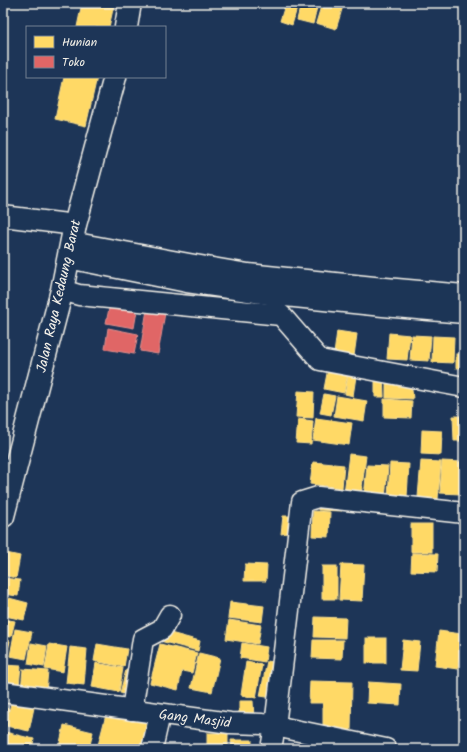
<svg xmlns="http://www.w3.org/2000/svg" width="467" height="752" viewBox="0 0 467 752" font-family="Kalam,sans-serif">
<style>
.homes{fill:#ffd966;stroke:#fce08d}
.shops{fill:#e06666;stroke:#e6908d}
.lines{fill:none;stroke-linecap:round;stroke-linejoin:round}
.street-casing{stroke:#f4f1e8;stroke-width:23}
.secondary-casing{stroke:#f4f1e8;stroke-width:25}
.street{stroke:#1d3557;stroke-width:20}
.secondary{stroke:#1d3557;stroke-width:22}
.labels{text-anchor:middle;stroke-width:4;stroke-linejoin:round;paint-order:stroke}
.street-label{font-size:14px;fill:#f4f1e8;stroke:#1d3557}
</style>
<rect width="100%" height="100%" fill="#1d3557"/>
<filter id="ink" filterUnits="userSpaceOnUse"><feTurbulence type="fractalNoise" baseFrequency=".025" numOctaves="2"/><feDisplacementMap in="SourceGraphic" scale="8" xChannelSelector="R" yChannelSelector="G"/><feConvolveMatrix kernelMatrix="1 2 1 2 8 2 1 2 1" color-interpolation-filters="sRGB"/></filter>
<g filter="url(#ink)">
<g class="homes">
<polygon points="82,3 105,3 114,5 109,27 77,27"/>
<polygon points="301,3 318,3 313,24 297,20"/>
<polygon points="322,3 331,3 343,6 336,29 316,23"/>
<polygon points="285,5 297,8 292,25 280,21"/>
<polygon points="64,77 97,77 86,126 55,119"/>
<polygon points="337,331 357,334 354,356 334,354"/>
<polygon points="389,333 410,335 407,360 387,359"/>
<polygon points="412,335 431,336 429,361 410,360"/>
<polygon points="433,336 454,337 453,363 432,362"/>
<rect x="456" y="354" width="8" height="14"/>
<polygon points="329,363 349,367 344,393 324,389"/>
<polygon points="349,368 357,370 353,396 345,394"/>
<polygon points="386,374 411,380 413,399 386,398"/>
<polygon points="375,376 383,376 384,397 375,397"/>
<polygon points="298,391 314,392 313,418 296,417"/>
<polygon points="324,394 335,396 331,415 320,413"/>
<polygon points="337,396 367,401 364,421 334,416"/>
<polygon points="384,399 412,401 411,418 384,417"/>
<polygon points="453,416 464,416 464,441 454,441"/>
<polygon points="316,418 352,423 349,445 313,440"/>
<polygon points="298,419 313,421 311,444 296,443"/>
<polygon points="422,430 442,431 441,455 421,454"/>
<polygon points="349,454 366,456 361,495 344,493"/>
<polygon points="421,461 441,462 438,499 418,497"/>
<polygon points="442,461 462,462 460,494 440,493"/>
<polygon points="313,462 344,465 342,488 310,484"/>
<polygon points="390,463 409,464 407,497 388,496"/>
<polygon points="367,465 388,466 385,499 364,498"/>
<polygon points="318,500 342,501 342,511 318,510"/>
<polygon points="313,511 330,512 329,537 312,536"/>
<polygon points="283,516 297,516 294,532 281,534"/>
<rect x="411" y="524" width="21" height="28"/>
<polygon points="6,553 20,556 16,578 3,575 3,568"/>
<polygon points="412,553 438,554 437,572 411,571"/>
<polygon points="245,564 267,565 266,581 244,581"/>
<polygon points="341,564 364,565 362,601 339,600"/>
<rect x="322" y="566" width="15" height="33"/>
<polygon points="3,578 20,580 18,596 3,594"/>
<polygon points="9,598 28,603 24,620 5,616"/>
<polygon points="230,602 264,606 262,622 228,618"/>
<polygon points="315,617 346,618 345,638 314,637"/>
<polygon points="3,619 15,621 11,637 3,635"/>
<polygon points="229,620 261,625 258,644 226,639"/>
<polygon points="15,629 32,632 26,659 10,656"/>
<polygon points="163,631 200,641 198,651 160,641"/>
<polygon points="439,631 462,634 458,669 435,666"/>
<rect x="366" y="638" width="20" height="25"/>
<polygon points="3,639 10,641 5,663 3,662"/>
<polygon points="313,640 343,640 342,659 312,658"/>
<polygon points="403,640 420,642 417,671 400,670"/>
<polygon points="31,643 47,646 44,667 28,664"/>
<polygon points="242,643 267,647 265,662 240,658"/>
<polygon points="49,644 67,647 63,672 45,669"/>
<polygon points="97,644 127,649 124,667 94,661"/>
<polygon points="160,644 197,653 192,673 182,671 178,690 150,683"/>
<polygon points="70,647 87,649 84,685 66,683"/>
<polygon points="199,653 220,658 212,692 191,688"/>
<polygon points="267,661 279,663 273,698 260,696"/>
<polygon points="246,662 262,665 256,698 241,695"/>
<polygon points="96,663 123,668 119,692 92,687"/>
<polygon points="3,665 21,666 19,686 3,684"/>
<polygon points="23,669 48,671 46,692 21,690"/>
<polygon points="126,670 136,673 130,695 120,693"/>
<polygon points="310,681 352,682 351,731 323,730 323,703 309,703"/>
<polygon points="368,682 401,684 400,705 367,703"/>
<polygon points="12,698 35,703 29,731 6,726"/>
<polygon points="239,701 253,701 254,718 239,718"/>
<polygon points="3,707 9,709 4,727 3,727"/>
<polygon points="107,711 151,722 144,749 97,749"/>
<polygon points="64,725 93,732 89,749 66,749 59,747"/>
<polygon points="5,732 34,739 32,749 8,749 3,748 3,740"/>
<rect x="207" y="733" width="21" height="16"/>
<polygon points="231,740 252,740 252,749 232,749"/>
<polygon points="300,742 321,744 345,749 300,749"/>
</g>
<g class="shops">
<polygon points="111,299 138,305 134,328 106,323"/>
<polygon points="148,304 166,307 158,354 140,351"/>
<polygon points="108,328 138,334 134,354 105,349"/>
</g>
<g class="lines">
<g class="street-casing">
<g id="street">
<polyline points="3,216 75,225"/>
<polyline points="71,242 189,264 248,274 374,287 464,295"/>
<polyline points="68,258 187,282 275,295 383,306 464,313"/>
<polyline points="62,290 79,295 281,315 320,360 464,387"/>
<polyline points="3,692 230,723 262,724 275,726 386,749"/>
<polyline points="132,710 143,639 162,629 170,615"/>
<polyline points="152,749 160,714"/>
<polyline points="271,749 275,726 302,502 318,497 464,513"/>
</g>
</g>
<g class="secondary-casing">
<g id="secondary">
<polyline points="126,27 130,3"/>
<polyline points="3,516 62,290 75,225 115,77"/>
</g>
</g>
<use href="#street" class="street"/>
<use href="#secondary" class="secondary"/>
</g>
</g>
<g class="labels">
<g class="street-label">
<text transform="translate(58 296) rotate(-77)" y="5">Jalan Raya Kedaung Barat</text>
<text transform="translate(195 718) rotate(7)" y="5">Gang Masjid</text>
</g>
</g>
<rect width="467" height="752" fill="none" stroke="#1d3557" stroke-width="16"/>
<rect x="8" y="8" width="451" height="736" fill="none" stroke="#f4f1e8" stroke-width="1.5" filter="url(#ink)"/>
<rect x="26" y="26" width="140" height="52" fill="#1d3557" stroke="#738091"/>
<rect x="34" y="36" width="20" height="12" fill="#ffd966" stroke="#738091"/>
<text x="62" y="46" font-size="12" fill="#f4f1e8">Hunian</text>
<rect x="34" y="56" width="20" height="12" fill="#e06666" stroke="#738091"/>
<text x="62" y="66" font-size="12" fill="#f4f1e8">Toko</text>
</svg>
